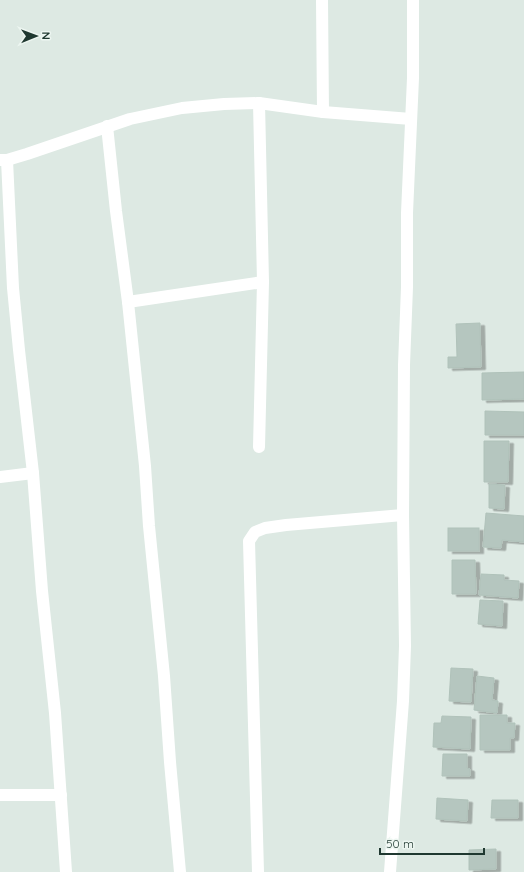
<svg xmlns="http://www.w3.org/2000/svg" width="524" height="872" viewBox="0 0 524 872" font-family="Quicksand,sans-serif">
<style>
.building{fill:#b5c6bf;stroke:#b0c2ba;filter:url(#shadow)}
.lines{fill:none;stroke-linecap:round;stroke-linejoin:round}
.minor{stroke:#fff;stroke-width:12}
</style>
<defs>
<filter id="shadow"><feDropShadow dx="4.5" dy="2.5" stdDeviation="0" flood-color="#0004"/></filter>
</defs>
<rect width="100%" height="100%" fill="#dde9e3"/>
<g class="building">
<polygon points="480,323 481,367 448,368 448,357 457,357 456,324"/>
<polygon points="524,372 524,399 482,400 482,373"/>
<polygon points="485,411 524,412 524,435 485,435"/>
<polygon points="484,441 509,441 508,482 484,482"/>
<polygon points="489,484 505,485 504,509 489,508"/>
<polygon points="486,513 524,516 524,542 502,540 501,548 483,547"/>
<rect x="448" y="528" width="31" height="23"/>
<polygon points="452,560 475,560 476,594 452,594"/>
<polygon points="481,574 504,575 504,580 519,581 518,598 479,595"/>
<polygon points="480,600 503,601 502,626 478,624"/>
<polygon points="451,668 473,669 471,702 449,701"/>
<polygon points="477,676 494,678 492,700 498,701 497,713 474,710"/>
<polygon points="480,715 507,715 507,723 515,723 514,738 510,738 510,750 480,750"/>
<polygon points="442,716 471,717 470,749 433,747 434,723 441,723"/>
<polygon points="443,754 467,754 467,768 470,769 470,776 442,776"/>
<polygon points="437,798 468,800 467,821 436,819"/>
<polygon points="492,800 518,800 518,818 491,818"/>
<polygon points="496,849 496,869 469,870 469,850"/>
</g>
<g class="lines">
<g class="minor">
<polyline points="322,0 323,112"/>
<polyline points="259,103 263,282 259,447"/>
<polyline points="107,126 116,211 128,302 145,466 149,526 164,676 170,762 180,872"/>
<polyline points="0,160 7,160 27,154 130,119 182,108 224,104 259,103 323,112 411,119"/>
<polyline points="7,160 13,288 19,350 33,473 42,591 55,713 66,872"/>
<polyline points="128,302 263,282"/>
<polyline points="0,477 33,473"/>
<polyline points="0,795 61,795"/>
<polyline points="258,872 249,541 255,532 265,528 286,525 403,515"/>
<polyline points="390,872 403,701 405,646 403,515 404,365 407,287 407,213 413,78 413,0"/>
</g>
</g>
<g transform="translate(36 36) rotate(89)" stroke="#edf6f1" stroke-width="3" paint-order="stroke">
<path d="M0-3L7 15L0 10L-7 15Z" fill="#1f3830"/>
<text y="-6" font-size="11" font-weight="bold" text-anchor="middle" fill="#1f3830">N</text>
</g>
<path d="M380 848v6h104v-6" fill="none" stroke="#1f3830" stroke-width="2"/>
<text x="386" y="848" font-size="12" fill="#1f3830" stroke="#edf6f1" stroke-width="3" paint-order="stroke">50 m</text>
</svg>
